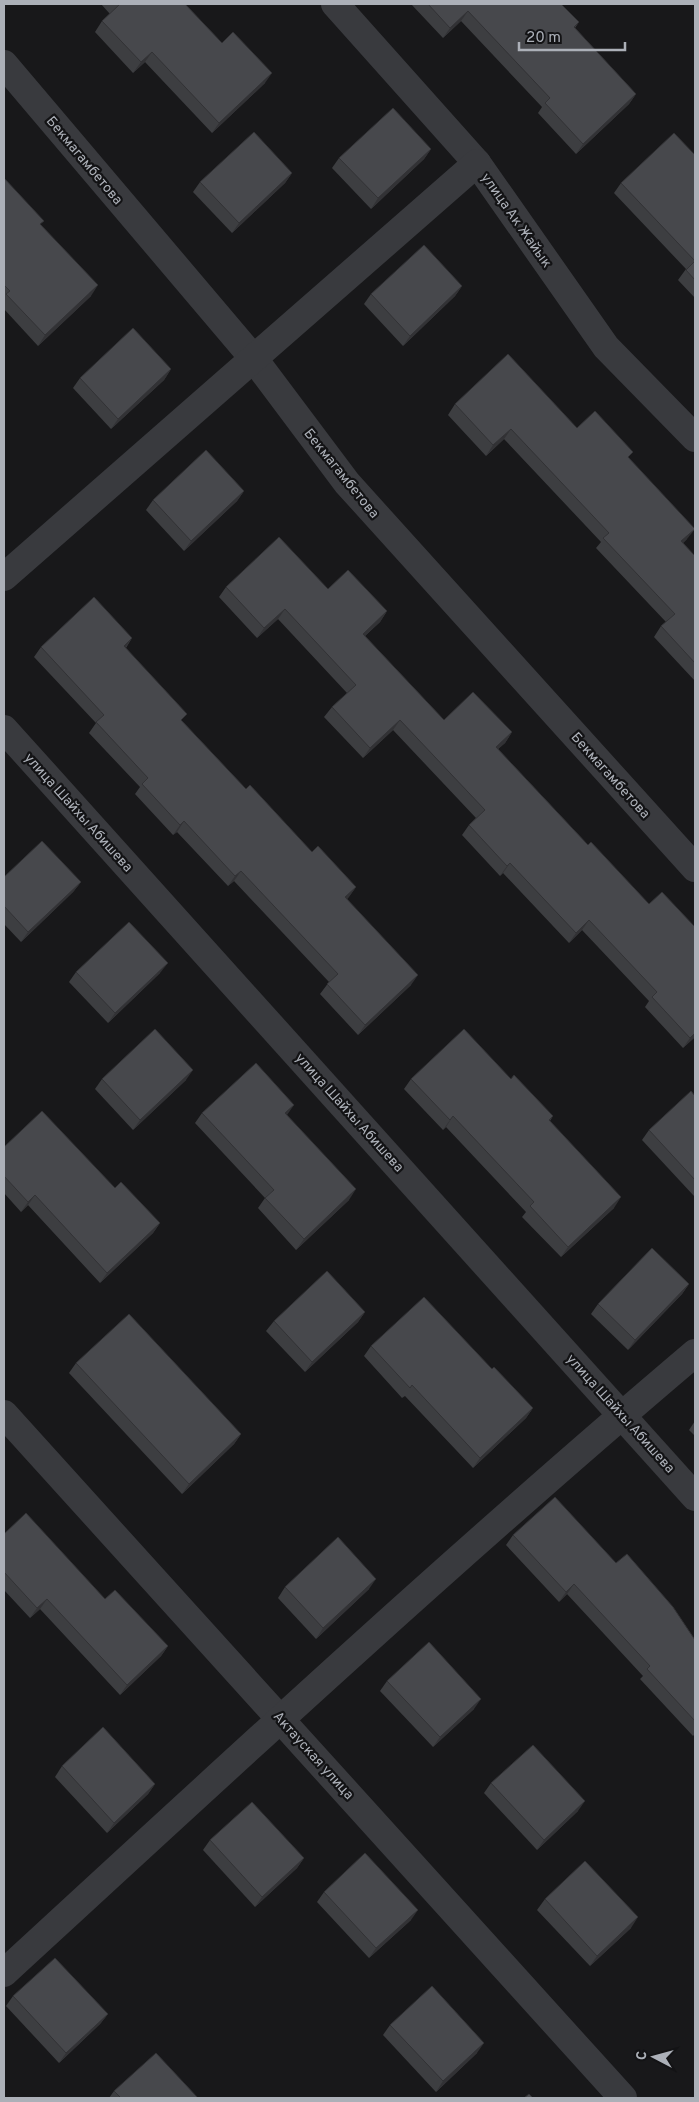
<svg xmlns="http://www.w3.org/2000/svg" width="699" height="2102" viewBox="0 0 699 2102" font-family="Overpass,sans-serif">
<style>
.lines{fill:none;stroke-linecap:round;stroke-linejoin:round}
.minor{stroke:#393a3e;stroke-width:28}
.wall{fill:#3d3e41}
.shaded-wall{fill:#323235}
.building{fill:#47484c;stroke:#323235}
.labels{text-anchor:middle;stroke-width:4.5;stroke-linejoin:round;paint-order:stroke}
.street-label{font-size:14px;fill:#acb0b8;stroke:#131315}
</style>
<rect width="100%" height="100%" fill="#18181a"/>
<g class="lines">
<g class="minor">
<polyline points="335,4 477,163 606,347 695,438"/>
<polyline points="4,64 254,359 347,483 695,868"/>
<polyline points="4,577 477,163"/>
<polyline points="4,729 695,1497"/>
<polyline points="4,1414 623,2098"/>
<path d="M4 1973C232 1763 459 1553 695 1353"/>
</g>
</g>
<g class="wall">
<polygon points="101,4 185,4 222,43 265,83 212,133 145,62 133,73 95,32 102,21 110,14"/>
<polygon points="411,4 561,4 579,22 575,28 636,94 629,104 576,154 538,113 542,107 461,21 443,38"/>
<polygon points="431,149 424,159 371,209 332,168 339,158"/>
<polygon points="695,155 695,298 678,280 686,269 614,193 621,183"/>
<polygon points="292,173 285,183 232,233 193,192 200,182"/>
<polygon points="4,178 41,225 91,296 38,346 4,309"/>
<polygon points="462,286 455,296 403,346 364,304 371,294"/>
<polygon points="171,369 164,380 111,429 73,388 80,378"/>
<polygon points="455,404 577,428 629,459 687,539 683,543 695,556 695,681 654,637 661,626 666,622 596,548 601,542 504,439 486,456 448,415"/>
<polygon points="244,491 237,501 184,551 146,510 153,500"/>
<polygon points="226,587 328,589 387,611 380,622 365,636 444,720 512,732 505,743 498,749 588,845 649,904 695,927 695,1037 683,1048 645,1007 649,1001 582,930 569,943 503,873 500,876 462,835 469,825 476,818 393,730 363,758 324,717 332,707 347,693 278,619 257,638 219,597"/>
<polygon points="132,638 126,648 182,721 246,789 312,852 356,887 347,899 411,985 358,1035 320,994 329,982 234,881 228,886 177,832 173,835 135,794 140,787 89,733 96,723 34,657 41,647"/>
<polygon points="4,877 81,882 73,892 21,942 4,924"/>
<polygon points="76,972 160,973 108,1023 69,982"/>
<polygon points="102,1079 186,1080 133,1130 95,1089"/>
<polygon points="411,1079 511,1079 553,1116 550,1121 614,1208 561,1257 522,1217 526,1212 446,1127 443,1130 404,1089"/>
<polygon points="695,1096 695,1196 694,1196 642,1140 649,1130"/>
<polygon points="202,1113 286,1115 349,1200 296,1250 258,1208 265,1198 195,1123"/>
<polygon points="4,1147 115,1188 160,1223 153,1233 100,1283 28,1205 21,1212 4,1193"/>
<polygon points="689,1284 682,1294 628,1350 591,1314 598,1304"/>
<polygon points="365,1312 358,1322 305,1372 266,1331 274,1321"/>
<polygon points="371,1346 492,1369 533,1408 526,1418 473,1468 405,1396 402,1398 364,1356"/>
<polygon points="76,1363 241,1434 234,1444 182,1494 69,1373"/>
<polygon points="695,1421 695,1436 689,1430"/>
<polygon points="4,1534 105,1599 168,1646 161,1656 120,1695 40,1609 30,1618 4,1590"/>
<polygon points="513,1535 616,1563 695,1640 695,1734 693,1736 640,1679 643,1676 567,1594 559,1602 506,1545"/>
<polygon points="285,1587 369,1589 316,1639 278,1598"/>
<polygon points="387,1681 474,1709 433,1747 380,1691"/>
<polygon points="62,1766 155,1784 148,1794 107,1833 55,1777"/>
<polygon points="491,1783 578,1811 537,1850 484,1793"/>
<polygon points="210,1840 304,1858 297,1868 255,1907 203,1850"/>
<polygon points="324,1892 411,1920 369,1958 317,1902"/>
<polygon points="545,1899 631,1928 590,1966 537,1910"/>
<polygon points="13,1996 108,2014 100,2024 59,2063 6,2006"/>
<polygon points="390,2025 477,2053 436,2092 383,2035"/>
<polygon points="114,2091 198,2098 109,2098"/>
</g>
<g class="shaded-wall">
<polygon points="468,11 461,21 443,38 450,28"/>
<polygon points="152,52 145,62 133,73 141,62"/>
<polygon points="272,73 265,83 212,133 219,123"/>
<polygon points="636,94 629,104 576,154 583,144"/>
<polygon points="431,149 424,159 371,209 378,198"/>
<polygon points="292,173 285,183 232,233 239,223"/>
<polygon points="98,285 91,296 38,346 45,335"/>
<polygon points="462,286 455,296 403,346 410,336"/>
<polygon points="171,369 164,380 111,429 118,419"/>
<polygon points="511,429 504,439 486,456 493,445"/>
<polygon points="244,491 237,501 184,551 191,541"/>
<polygon points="695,529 687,539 674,551 681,541"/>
<polygon points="285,609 278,619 257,638 264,628"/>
<polygon points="387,611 380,622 356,644 363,634"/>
<polygon points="132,638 125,648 124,646"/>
<polygon points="400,720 393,730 363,758 370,748"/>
<polygon points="512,732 505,743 489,757 496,747"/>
<polygon points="184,821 177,832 173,835 180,825"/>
<polygon points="510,863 503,873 500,876 507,866"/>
<polygon points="241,871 234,881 228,886 235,876"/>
<polygon points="81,882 73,892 21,942 28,932"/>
<polygon points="356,887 349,897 338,908 345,897"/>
<polygon points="589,920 582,930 569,943 576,933"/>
<polygon points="168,963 160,973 108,1023 115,1013"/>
<polygon points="418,975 411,985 358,1035 365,1025"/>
<polygon points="695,1033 695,1037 683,1048 690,1038"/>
<polygon points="193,1070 186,1080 133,1130 140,1120"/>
<polygon points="294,1105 287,1115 278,1123 285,1113"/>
<polygon points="453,1116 446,1127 443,1130 450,1120"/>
<polygon points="356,1189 349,1200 296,1250 304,1239"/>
<polygon points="35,1195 28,1205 21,1212 28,1202"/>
<polygon points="621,1197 614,1208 561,1257 568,1247"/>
<polygon points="160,1223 153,1233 100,1283 107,1273"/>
<polygon points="689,1284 682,1294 628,1350 635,1340"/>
<polygon points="365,1312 358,1322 305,1372 312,1362"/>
<polygon points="533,1408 526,1418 473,1468 480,1458"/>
<polygon points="241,1434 234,1444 182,1494 189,1484"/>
<polygon points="376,1579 369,1589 316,1639 323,1628"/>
<polygon points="574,1584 567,1594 559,1602 566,1592"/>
<polygon points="47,1599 40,1609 30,1618 37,1608"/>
<polygon points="168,1646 161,1656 120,1695 127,1685"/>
<polygon points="481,1699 474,1709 433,1747 440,1737"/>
<polygon points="155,1784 148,1794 107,1833 114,1823"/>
<polygon points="585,1801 578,1811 537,1850 544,1840"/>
<polygon points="304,1858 297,1868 255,1907 262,1897"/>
<polygon points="418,1910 411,1920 369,1958 376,1948"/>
<polygon points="638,1917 631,1928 590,1966 597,1956"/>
<polygon points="108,2014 100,2024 59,2063 66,2053"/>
<polygon points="484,2043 477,2053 436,2092 443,2081"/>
</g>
<g class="building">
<polygon points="118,4 185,4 222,43 233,32 272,73 219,123 152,52 141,62 102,21 119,5"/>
<polygon points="428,4 561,4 579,22 574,27 636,94 583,144 545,103 550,98 468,11 450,28"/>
<polygon points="393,108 431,149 378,198 339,158"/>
<polygon points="254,132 292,173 239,223 200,182"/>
<polygon points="674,133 695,155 695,280 686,270 695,261 621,183"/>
<polygon points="4,178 44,221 40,224 98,285 45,335 6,294 10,291 4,285"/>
<polygon points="424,245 462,286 410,336 371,294"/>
<polygon points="133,328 171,369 118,419 80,378"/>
<polygon points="508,354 577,428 595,411 633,452 628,457 695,529 681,541 695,556 695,663 661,626 675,614 603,538 609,533 511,429 493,445 455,404"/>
<polygon points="206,450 244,491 191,541 153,500"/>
<polygon points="279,537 328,589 348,570 387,611 363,634 444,720 473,692 512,732 496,747 588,845 591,842 649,904 662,892 695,927 695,1033 690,1038 652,997 657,992 589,920 576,933 510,863 507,866 469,825 485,810 400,720 370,748 332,707 356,685 285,609 264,628 226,587"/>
<polygon points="94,597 132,638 124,646 187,714 181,720 246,789 250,785 312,852 318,846 356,887 345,897 418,975 365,1025 327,984 338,974 241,871 235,876 184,821 180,825 142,784 148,778 96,722 104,715 41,647"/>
<polygon points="42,841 81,882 28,932 4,906 4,877"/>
<polygon points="129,922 168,963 115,1013 76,972"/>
<polygon points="155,1029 193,1070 140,1120 102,1079"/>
<polygon points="464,1029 511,1079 514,1075 553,1116 549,1120 621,1197 568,1247 530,1206 534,1202 453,1116 450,1120 411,1079"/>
<polygon points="256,1063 294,1105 285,1113 356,1189 304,1239 265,1198 274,1190 202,1113"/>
<polygon points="691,1091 695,1096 695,1180 649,1130"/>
<polygon points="42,1111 115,1188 121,1182 160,1223 107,1273 35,1195 28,1202 4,1176 4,1147"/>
<polygon points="652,1248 689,1284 635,1340 598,1304"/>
<polygon points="327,1271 365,1312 312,1362 274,1321"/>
<polygon points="424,1297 492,1369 494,1367 533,1408 480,1458 412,1385 410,1388 371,1346"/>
<polygon points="129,1314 241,1434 189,1484 76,1363"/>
<polygon points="555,1497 616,1563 627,1554 673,1607 695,1640 695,1721 647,1669 650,1666 574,1584 566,1592 513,1535"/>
<polygon points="26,1513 105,1599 115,1590 168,1646 127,1685 47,1599 37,1608 4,1572 4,1534"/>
<polygon points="338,1537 376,1579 323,1628 285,1587"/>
<polygon points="429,1642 481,1699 440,1737 387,1681"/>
<polygon points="103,1727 155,1784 114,1823 62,1766"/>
<polygon points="533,1745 585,1801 544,1840 491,1783"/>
<polygon points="252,1802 304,1858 262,1897 210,1840"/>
<polygon points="365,1853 418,1910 376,1948 324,1892"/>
<polygon points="585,1861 638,1917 597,1956 545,1899"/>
<polygon points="55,1958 108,2014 66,2053 13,1996"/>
<polygon points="432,1986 484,2043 443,2081 390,2025"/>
<polygon points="156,2053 198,2098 121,2098 114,2091"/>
<polygon points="529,2094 533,2098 524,2098"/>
</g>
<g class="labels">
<g class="street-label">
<text transform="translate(85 160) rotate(50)" y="5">Бекмагамбетова</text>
<text transform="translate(517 220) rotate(55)" y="5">улица Ак Жайык</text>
<text transform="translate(342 473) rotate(51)" y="5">Бекмагамбетова</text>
<text transform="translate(611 775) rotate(48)" y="5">Бекмагамбетова</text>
<text transform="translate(79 812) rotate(48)" y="5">улица Шайхы Абишева</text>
<text transform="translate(350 1112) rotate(48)" y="5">улица Шайхы Абишева</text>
<text transform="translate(621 1413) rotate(48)" y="5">улица Шайхы Абишева</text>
<text transform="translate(314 1755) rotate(48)" y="5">Актауская улица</text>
</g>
</g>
<rect width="699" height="2102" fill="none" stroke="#acb0b8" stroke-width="10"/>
<g transform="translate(654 2057) rotate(276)" stroke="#131315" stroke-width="4" paint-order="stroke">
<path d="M0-4L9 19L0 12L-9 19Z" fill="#acb0b8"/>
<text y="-8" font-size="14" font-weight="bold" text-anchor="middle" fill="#acb0b8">С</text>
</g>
<path d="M519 42v8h106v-8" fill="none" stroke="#acb0b8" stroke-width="2.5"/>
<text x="526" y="42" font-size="15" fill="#acb0b8" stroke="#131315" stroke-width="4" paint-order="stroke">20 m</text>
</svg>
